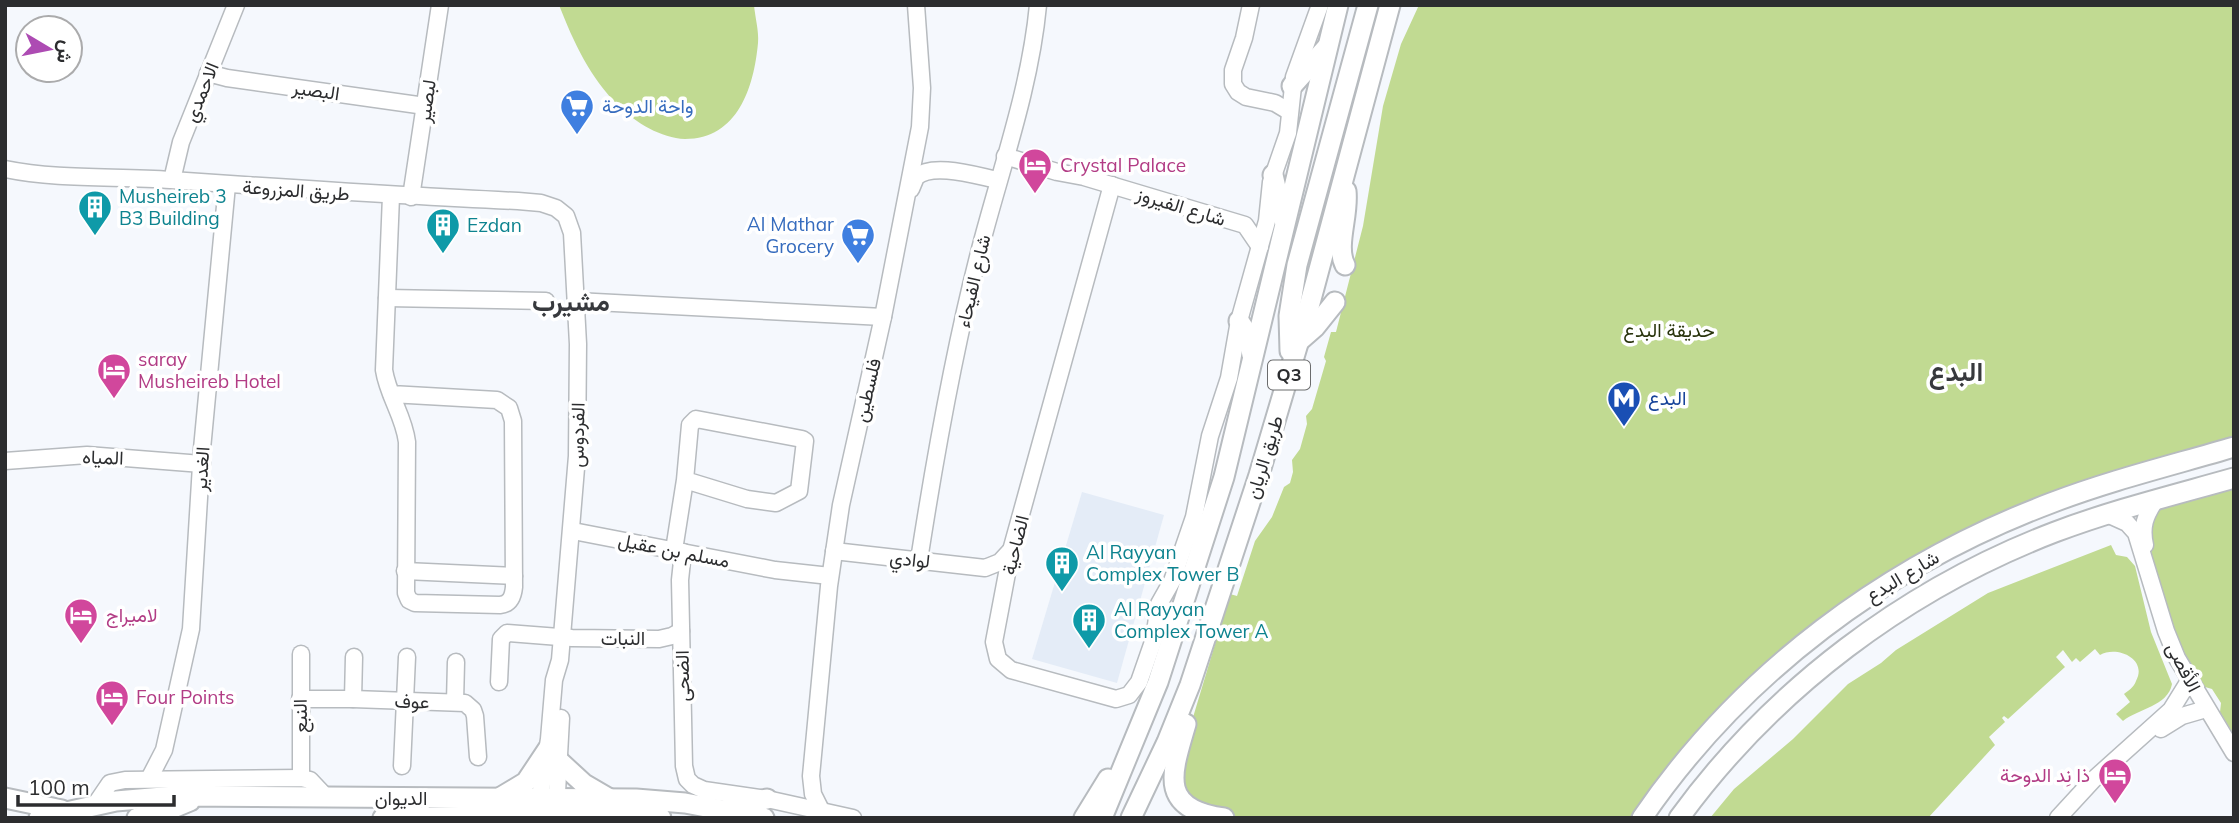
<svg xmlns="http://www.w3.org/2000/svg" width="2239" height="823" viewBox="0 0 2239 823" font-family="Mulish,Vazirmatn,sans-serif">
<style>
.built{fill:#e4ecf7}
.green{fill:#c1da92}
.lines{fill:none;stroke-linecap:round;stroke-linejoin:round}
.minor-casing{stroke:#b7bbbf;stroke-width:19}
.major-casing{stroke:#b7bbbf;stroke-width:23}
.minor{stroke:#fff;stroke-width:16}
.major{stroke:#fff;stroke-width:19}
.labels{text-anchor:middle;stroke-width:7;stroke-linejoin:round;paint-order:stroke}
.shield{fill:#fff;stroke:#6b6c6d;stroke-width:2}
.shield-label{font-size:18px;font-weight:bold;fill:#2c2d2f}
.street-label{font-size:19px;fill:#2c2d2f;stroke:#fff}
.shop-label{font-size:19px;fill:#366cbe;stroke:#fff;text-anchor:start}
.hotel-label{font-size:19px;fill:#b23c85;stroke:#fff;text-anchor:start}
.culture-label{font-size:19px;fill:#0d838f;stroke:#fff;text-anchor:start}
.park-label{font-size:19px;fill:#28330b;stroke:#fff}
.transit-label{font-size:19px;fill:#164399;stroke:#fff;text-anchor:start}
.district-label{font-size:26px;font-weight:bold;fill:#37393d;stroke:#fff}
</style>
<rect width="100%" height="100%" fill="#f5f8fd"/>
<polygon class="built" points="1082,492 1164,515 1117,683 1032,659"/>
<g class="green">
<path d="M559 5H754C755 17 759 31 758 43 754 87 738 139 685 139 661 138 636 123 619 106 590 78 574 43 559 5Z"/>
<polygon points="1419,5 2234,5 2234,438 2050,493 1988,519 1901,566 1816,623 1763,666 1654,788 1632,818 1248,818 1208,813 1189,803 1179,764 1230,594 1237,596 1255,541 1272,517 1284,487 1290,483 1293,472 1292,460 1300,449 1307,424 1306,416 1312,409 1326,361 1324,357 1331,332 1336,332 1363,226 1383,106 1401,44"/>
<polygon points="2234,487 2234,735 2220,712 2221,703 2212,689 2205,687 2175,637 2165,606 2146,531 2160,507"/>
<path d="M2111 545 2116 555 2127 557 2135 566 2151 632 2172 684C2168 706 2138 709 2123 721L2116 714 2130 702 2124 694C2128 691 2134 687 2136 681 2148 659 2117 645 2100 655L2095 649 2080 662 2076 658 2072 662 2063 650 2056 657 2065 667 2008 719 2004 716 2002 718 2005 722 1989 737 1995 745 1928 818H1710L1734 789 1793 739 1848 684 1881 663 1896 650 1988 593Z"/>
</g>
<g class="lines">
<g class="minor-casing">
<g id="minor">
<polyline points="1251,5 1244,38 1233,70 1233,84 1238,92 1246,97 1275,103 1290,112"/>
<polyline points="208,73 227,78 425,106"/>
<polyline points="1005,156 1057,172 1084,177 1245,225 1260,247"/>
<path d="M5 169C59 180 116 176 171 180 287 188 402 196 518 201L541 203 556 208 566 216 572 233 578 344 577 456 560 660 554 680 549 739 538 809"/>
<polyline points="172,180 181,142 236,5"/>
<polyline points="1112,185 1012,547 994,642 998,659 1011,670 1116,699 1129,695 1139,682 1154,639 1159,604 1172,581 1194,517 1210,436 1229,378 1239,321 1267,221 1271,182 1288,133 1294,77 1320,5"/>
<path d="M911 189 916 177C933 162 977 176 998 180"/>
<path d="M391 196 384 370C388 396 404 416 407 442L406 593 409 600 415 603 500 605C510 604 513 597 514 587L513 421 509 408 497 400 391 394"/>
<polyline points="411,197 440,5"/>
<polyline points="387,298 546,301"/>
<polyline points="576,301 883,317"/>
<polyline points="5,461 87,455 202,464"/>
<polyline points="2107,514 2127,523 2136,533 2166,631 2177,658 2234,753"/>
<polyline points="573,531 775,570 830,576"/>
<path d="M2145 545C2141 527 2145 516 2155 501"/>
<polyline points="674,550 685,480 690,425 696,419 802,439 805,441 799,491 776,503 747,499 685,480"/>
<polyline points="834,551 985,568 1000,562 1012,549"/>
<polyline points="683,552 680,580 683,718 684,766 687,779 693,785 704,790 767,799 853,818"/>
<path d="M919 560C935 457 953 354 979 253 1000 171 1030 90 1038 5"/>
<polyline points="405,571 514,576"/>
<polyline points="301,654 301,778"/>
<polyline points="499,682 501,639 507,633 572,638 659,639 672,636 681,631"/>
<polyline points="300,699 353,699 465,703 473,710 475,716 478,757"/>
<polyline points="353,699 354,657"/>
<polyline points="455,702 456,662"/>
<polyline points="2161,729 2182,716 2206,709"/>
<polyline points="402,766 407,657"/>
<polyline points="149,779 164,750 191,629 202,449 227,185"/>
<polyline points="95,805 110,783 125,780 301,778 310,780 327,798"/>
<polyline points="821,810 813,794 811,776 829,586 841,505 883,317 920,127 922,88 916,5"/>
<polyline points="556,811 561,718"/>
<polyline points="2058,818 2093,780 2171,710 2189,681"/>
</g>
</g>
<g class="major-casing">
<g id="major">
<polyline points="1292,86 1327,47"/>
<polyline points="1273,175 1283,218"/>
<path d="M1345 265C1335 246 1349 215 1346 191"/>
<polyline points="1239,321 1248,335 1252,355"/>
<polyline points="1299,341 1315,327 1335,302"/>
<polyline points="1290,351 1289,316 1297,265 1368,5"/>
<path d="M1186 724C1172 772 1157 809 1224 818"/>
<polyline points="559,761 584,784 608,798"/>
<polyline points="501,797 526,782 548,749"/>
<polyline points="5,798 62,810"/>
<polyline points="730,807 767,799"/>
<polyline points="39,818 116,801 175,796 636,799 685,803 764,818"/>
<polyline points="137,818 166,811 190,801"/>
<polyline points="383,818 540,815 550,810 557,799"/>
<polyline points="543,818 556,814 661,818"/>
<polyline points="1084,818 1108,779"/>
<polyline points="1102,818 1158,682 1224,477 1338,5"/>
<polyline points="1131,818 1167,742 1190,685 1259,475 1310,303 1390,5"/>
<path d="M1642 818C1742 672 1887 565 2051 503 2111 480 2173 465 2234 447"/>
<path d="M1679 818C1773 689 1906 589 2055 532 2113 510 2174 495 2234 478"/>
</g>
</g>
<use href="#minor" class="minor"/>
<use href="#major" class="major"/>
</g>
<defs>
<g id="supermarket-pin" transform="scale(1.75)"><path d="M0 17L-7.5 6A9.5 9.5 0 1 1 7.5 6Z" fill="#3f7fe0" stroke="#fff"/><path d="M-6-5.5h2.5l.6 2H6L4.5 2H-2.5L-4.4-4H-6ZM-1.5 3.2a1.3 1.3 0 1 0 .1 0ZM3 3.2a1.3 1.3 0 1 0 .1 0Z" fill="#fff"/></g>
<g id="hotel-pin" transform="scale(1.75)"><path d="M0 17L-7.5 6A9.5 9.5 0 1 1 7.5 6Z" fill="#d1479c" stroke="#fff"/><path d="M-6-4.5h1.5V1H6V5H4.5V3h-9V5H-6ZM-4 0a1.8 1.8 0 1 1 3.6 0ZM.5 0V-2.5h3Q6-2.5 6 0Z" fill="#fff"/></g>
<g id="building-pin" transform="scale(1.75)"><path d="M0 17L-7.5 6A9.5 9.5 0 1 1 7.5 6Z" fill="#0f9aa8" stroke="#fff"/><path d="M-4-6H4V6H1V3H-1V6H-4ZM-2.5-4.3h1.7v1.8h-1.7ZM.8-4.3h1.7v1.8H.8ZM-2.5-1h1.7V.8h-1.7ZM.8-1h1.7V.8H.8Z" fill="#fff"/></g>
<g id="metro-pin" transform="scale(1.75)"><path d="M0 17L-7.5 6A9.5 9.5 0 1 1 7.5 6Z" fill="#1a4fb4" stroke="#fff"/><path d="M-5.5 5V-5H-3L0 0L3-5H5.5V5H3V-.5L0 4L-3-.5V5Z" fill="#fff"/></g>
</defs>
<g fill-rule="evenodd">
<use href="#supermarket-pin" x="577" y="106"/>
<use href="#hotel-pin" x="1035" y="165"/>
<use href="#building-pin" x="95" y="207"/>
<use href="#building-pin" x="443" y="225"/>
<use href="#supermarket-pin" x="858" y="235"/>
<use href="#hotel-pin" x="114" y="370"/>
<use href="#metro-pin" x="1624" y="398"/>
<use href="#building-pin" x="1062" y="563"/>
<use href="#hotel-pin" x="81" y="615"/>
<use href="#building-pin" x="1089" y="620"/>
<use href="#hotel-pin" x="112" y="697"/>
<use href="#hotel-pin" x="2115" y="775"/>
</g>
<g class="labels">
<rect class="shield" x="1268" y="360.5" width="42" height="29" rx="5"/>
<g class="shield-label">
<text x="1289" y="381">Q3</text>
</g>
<g class="street-label">
<text transform="translate(316 90) rotate(8)" y="7">البصير</text>
<text transform="translate(201 92) rotate(-68)" y="7">الاحمدي</text>
<text transform="translate(426 101) rotate(-82)" y="7">لبصير</text>
<text transform="translate(296 190) rotate(4)" y="7">طريق المزروعة</text>
<text transform="translate(1181 206) rotate(17)" y="7">شارع الفيروز</text>
<text transform="translate(973 281) rotate(-77)" y="7">شارع الفيحاء</text>
<text transform="translate(867 390) rotate(-77)" y="7">فلسطين</text>
<text transform="translate(577 435) rotate(-89)" y="7">الفردوس</text>
<text transform="translate(103 457) rotate(2)" y="7">المياه</text>
<text transform="translate(1264 457) rotate(-73)" y="7">طريق الريان</text>
<text transform="translate(201 469) rotate(-86)" y="7">الغدير</text>
<text transform="translate(1015 545) rotate(-76)" y="7">الضاحية</text>
<text transform="translate(674 550) rotate(11)" y="7">مسلم بن عقيل</text>
<text transform="translate(910 559) rotate(6)" y="7">لوادي</text>
<text transform="translate(1902 576) rotate(-31)" y="7">شارع البدع</text>
<text x="623" y="645">النبات</text>
<text transform="translate(2184 667) rotate(63)" y="7">الأقصى</text>
<text transform="translate(682 676) rotate(-91)" y="7">الضحى</text>
<text transform="translate(412 701) rotate(2)" y="7">عوف</text>
<text transform="translate(300 716) rotate(-91)" y="7">النبع</text>
<text x="401" y="805">الديوان</text>
</g>
<g class="shop-label">
<text x="602" y="113">واحة الدوحة</text>
<text x="834" y="231" text-anchor="end">Al Mathar<tspan x="834" dy="22">Grocery</tspan></text>
</g>
<g class="hotel-label">
<text x="1060" y="172">Crystal Palace</text>
<text x="138" y="366">saray<tspan x="138" dy="22">Musheireb Hotel</tspan></text>
<text x="106" y="622">لاميراج</text>
<text x="136" y="704">Four Points</text>
<text x="2090" y="782" text-anchor="end">ذا نِد الدوحة</text>
</g>
<g class="culture-label">
<text x="119" y="203">Musheireb 3<tspan x="119" dy="22">B3 Building</tspan></text>
<text x="467" y="232">Ezdan</text>
<text x="1086" y="559">Al Rayyan<tspan x="1086" dy="22">Complex Tower B</tspan></text>
<text x="1114" y="616">Al Rayyan<tspan x="1114" dy="22">Complex Tower A</tspan></text>
</g>
<g class="park-label">
<text x="1669" y="337">حديقة البدع</text>
</g>
<g class="transit-label">
<text x="1648" y="405">البدع</text>
</g>
<g class="district-label">
<text x="571" y="311">مشيرب</text>
<text x="1956" y="381">البدع</text>
</g>
</g>
<rect width="2239" height="823" fill="none" stroke="#2c2d2f" stroke-width="14"/>
<g transform="translate(49 49) rotate(100)"><circle r="33" fill="#ffffff" stroke="#ababac" stroke-width="2"/>
<path d="M0-5L12 26L0 18L-12 26Z" fill="#ad4bb3"/>
<text y="-10" font-size="19" font-weight="bold" text-anchor="middle" fill="#2c2d2f">ش</text>
</g>
<path d="M18 795v10h156v-10" fill="none" stroke="#2c2d2f" stroke-width="3.5"/>
<text x="28" y="795" font-size="21" fill="#2c2d2f" stroke="#ffffff" stroke-width="5" paint-order="stroke">100 m</text>
</svg>
